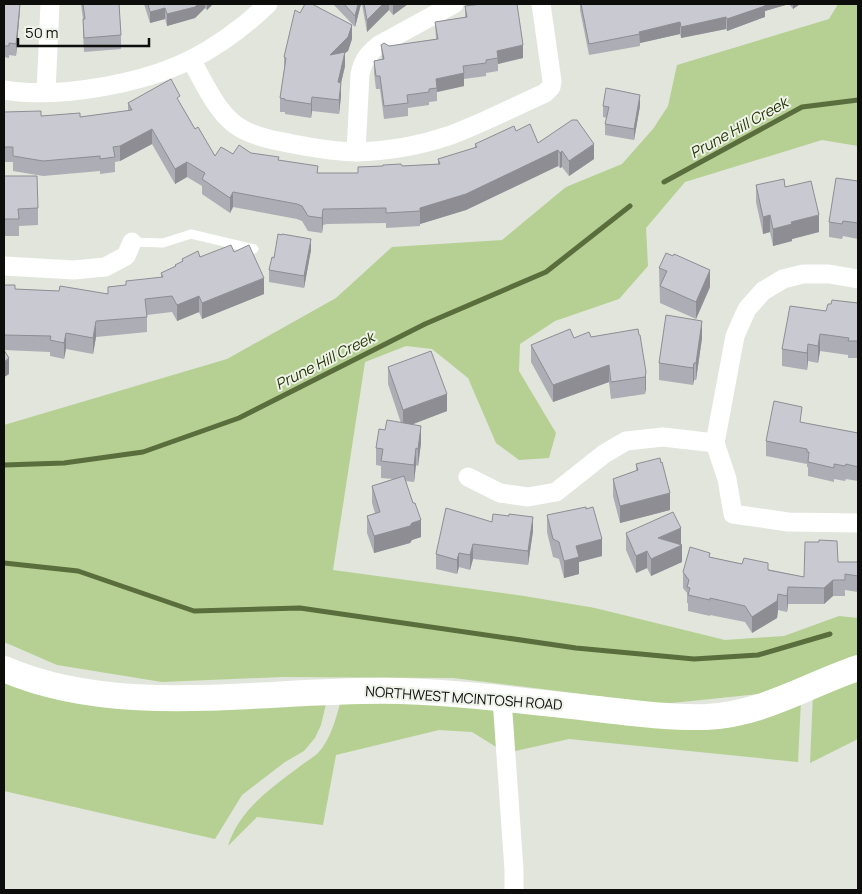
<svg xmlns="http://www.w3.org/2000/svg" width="862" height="894" viewBox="0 0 862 894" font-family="Manrope,sans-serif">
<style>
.green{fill:#b5d092}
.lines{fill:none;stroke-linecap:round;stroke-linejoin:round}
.stream{stroke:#5a6e3d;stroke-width:5}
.lane{stroke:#fff;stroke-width:9}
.street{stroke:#fff;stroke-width:19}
.secondary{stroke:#fff;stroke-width:26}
.wall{fill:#adadb5}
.shaded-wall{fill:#8d8d93}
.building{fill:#c9c9d2;stroke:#8d8d93}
.labels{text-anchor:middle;stroke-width:4;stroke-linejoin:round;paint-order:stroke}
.street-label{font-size:14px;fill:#0d0e0c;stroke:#eef2e9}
.water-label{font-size:15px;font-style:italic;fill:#263702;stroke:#eef2e9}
</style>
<rect width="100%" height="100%" fill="#e1e5dc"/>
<g class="green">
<polygon points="838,4 858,4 858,146 822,140 685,182 646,228 648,266 619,299 555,321 520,344 519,371 556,433 549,458 519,460 496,443 468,378 432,349 406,346 365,362 333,570 524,596 595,608 725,640 784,636 839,616 858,618 858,656 759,694 662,704 453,678 283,677 162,682 57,665 4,642 4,425 227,359 336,298 392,247 502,240 566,187 622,164 653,129 668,106 677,65 829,19"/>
<polygon points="858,676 858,739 810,763 813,694"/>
<polygon points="4,679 326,704 321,725 315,738 304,751 285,762 242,795 215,839 4,791"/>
<path d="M341 700 498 703 501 750 472 732 439 730 336 755 323 825 257 817 228 846C239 810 270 789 299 767 305 762 313 758 318 753 331 739 336 718 341 700Z"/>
<polygon points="801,701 798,762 569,739 511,752 508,705 579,714"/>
</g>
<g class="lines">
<g class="stream">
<polyline points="664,182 802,107 858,100"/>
<polyline points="4,465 64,463 143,452 239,418 425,324 546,272 630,206"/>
<polyline points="4,563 78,571 194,611 300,608 576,648 694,659 758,655 830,634"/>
</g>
<polyline class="lane" points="132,242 163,243 191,234 254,249"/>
<g class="street">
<path d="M191 60C203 80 214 107 233 123 249 136 273 140 293 144 314 148 337 152 358 152 388 151 422 145 451 135 483 123 514 107 545 93L551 87 552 81 541 4"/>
<path d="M4 90C59 99 141 84 190 60 218 46 246 25 268 4"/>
<polyline points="46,92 50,4"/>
<path d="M356 152 360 74C363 60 368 54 379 45L454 4"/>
<polyline points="4,266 74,270 105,267 126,256 132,242"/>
<polyline points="858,279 829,274 803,274 783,279 763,291 747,309 735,336 715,443 727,479 733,514 788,522 858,523"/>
<polyline points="468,477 500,493 528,497 556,492 604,454 626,441 663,437 715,443"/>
<polyline points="502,699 514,870 514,890"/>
</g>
<path class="secondary" d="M4 669C124 721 273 687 401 691 467 693 532 702 597 709 633 713 669 718 706 717 764 714 805 686 858 668"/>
</g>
<g class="wall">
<polygon points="4,4 20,4 16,56 9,55 9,58 4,57"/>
<polygon points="81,4 119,4 121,35 121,49 84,52 83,34 83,19"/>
<polygon points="144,4 213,4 207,10 205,8 195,18 167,26 165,19 150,23"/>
<polygon points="333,4 361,4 355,27"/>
<polygon points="362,4 408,4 393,15 389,10 367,32"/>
<polygon points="580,4 789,4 765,11 765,17 727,31 726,29 681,38 680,34 640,43 640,46 589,55 580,10"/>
<polygon points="789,4 800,4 793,9"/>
<polygon points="465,6 523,58 498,64 498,71 486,73 486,76 464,79 464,86 437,92 437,101 429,102 429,105 408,108 408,116 384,119 380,89 376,89 374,73 374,61 382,59 381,45 389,46 436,39 435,22 465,17"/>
<polygon points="352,39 348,51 345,53 345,66 341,83 341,96 339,114 312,111 311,118 285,114 285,112 280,112 280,98 284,71 284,57"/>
<polygon points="128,103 180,103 195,129 215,156 251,153 279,160 318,173 358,173 402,166 438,164 438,159 475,148 475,144 516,131 538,143 594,159 569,176 562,167 560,168 558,166 466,210 420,224 420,226 386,228 386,223 327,224 323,225 322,233 308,231 302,221 297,219 233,207 230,213 202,194 202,186 187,177 175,184 152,144 120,161 115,162 115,172 100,174 100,171 43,176 13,171 13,162 4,162 4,112 41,116 80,117 128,111"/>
<polygon points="603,106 640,106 634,140 605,135 605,124 607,118 603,117"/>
<polygon points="4,176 38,208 38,225 19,226 19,236 4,236"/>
<polygon points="858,181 858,239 843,236 842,239 829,237 829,222"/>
<polygon points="756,185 785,187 819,232 792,239 792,241 773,246 770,232 763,234 756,202"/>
<polygon points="282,235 311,250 304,288 269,282 269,270"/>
<polygon points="234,252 264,294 202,319 199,312 177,321 172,312 147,315 147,332 96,337 93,354 66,349 64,359 50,356 50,352 4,350 9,374 4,377 4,285 15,289 108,294 108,287 126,285 161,278 161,273 175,267 175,265 182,262 182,259"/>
<polygon points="659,268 710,287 696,319 660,303"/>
<polygon points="858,303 858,358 848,358 848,355 820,351 818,363 808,361 807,370 782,366 782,349 826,311"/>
<polygon points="591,337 646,372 645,394 611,399 609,382 553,402 531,362 531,345 574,338"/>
<polygon points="702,338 696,380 694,380 693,385 659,380 659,363"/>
<polygon points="388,367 447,411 412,424 421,443 418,466 416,465 414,482 406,481 421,537 412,540 410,543 374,553 367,533 367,516 375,513 372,503 372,486 393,479 381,478 381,466 376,465 376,448 385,430 401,423 388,384"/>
<polygon points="802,423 858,433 858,481 846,479 845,481 834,479 834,482 808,476 808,467 807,467 807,464 766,456 766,441"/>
<polygon points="636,464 670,510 620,523 613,496 613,479 636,471"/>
<polygon points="547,515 602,556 579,562 579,574 564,578 559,559 553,557 547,532"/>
<polygon points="492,522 533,531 528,565 473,559 470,570 459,567 457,574 436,569 436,554"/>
<polygon points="626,533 681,544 682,562 651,576 647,568 636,573 626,550"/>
<polygon points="710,557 804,577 838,562 858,562 858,592 845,590 845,596 833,596 824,604 788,604 787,612 778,610 777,618 752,633 745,622 710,615 710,616 688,611 688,603 687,603 687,593 683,588 683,572"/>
</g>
<g class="shaded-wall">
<polygon points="20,4 20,10 16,56 16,44"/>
<polygon points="198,4 205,4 205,8 195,18 167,26 167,14"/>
<polygon points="207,4 213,4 207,10"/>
<polygon points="358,4 361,4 355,27 355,16"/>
<polygon points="383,4 389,4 389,10 367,32 367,20"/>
<polygon points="393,4 408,4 393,15"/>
<polygon points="764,4 789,4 765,11 765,17 727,31 727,19"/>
<polygon points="793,4 800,4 793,9"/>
<polygon points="165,8 165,19 150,23 150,12"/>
<polygon points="726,17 726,29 681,38 681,27"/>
<polygon points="680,22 680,34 640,43 639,32"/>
<polygon points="352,25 352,39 348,51 345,53 345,66 338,96 330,55"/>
<polygon points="523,45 523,58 498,64 497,51"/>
<polygon points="464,73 464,86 437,92 436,79"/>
<polygon points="341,83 341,96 339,114 339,100"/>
<polygon points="640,95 640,106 634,140 634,129"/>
<polygon points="312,97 312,111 311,118 311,104"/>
<polygon points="152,129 152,144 120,161 120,146"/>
<polygon points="594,144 594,159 569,176 569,161"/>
<polygon points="558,150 558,166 466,210 420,224 420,208"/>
<polygon points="562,151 562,167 560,168 560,153"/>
<polygon points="187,162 187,177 175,184 175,169"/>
<polygon points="233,192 233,207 230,213 230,198"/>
<polygon points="323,209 323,225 322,233 322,218"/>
<polygon points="770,215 770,232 763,234 763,217"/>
<polygon points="819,215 819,232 792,239 792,241 773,246 773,229 791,222"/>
<polygon points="311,239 311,250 304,288 304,276"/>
<polygon points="710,270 710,287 696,319 696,302"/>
<polygon points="264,278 264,294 202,319 202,303"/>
<polygon points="199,296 199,312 177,321 177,305"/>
<polygon points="96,321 96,337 93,354 93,338"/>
<polygon points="702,321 702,338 696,380 696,363"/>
<polygon points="66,333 66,349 64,359 64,343"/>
<polygon points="820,334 820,351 818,363 818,346"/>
<polygon points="808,344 808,361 807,370 807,353"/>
<polygon points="9,358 9,374 4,377 4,362"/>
<polygon points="694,363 694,380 693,385 693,368"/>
<polygon points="609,365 609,382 553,402 553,385"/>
<polygon points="646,372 646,389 645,394 645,377"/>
<polygon points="447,394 447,411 403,428 403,410"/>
<polygon points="421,426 421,443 418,466 418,449"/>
<polygon points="416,448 416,465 414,482 414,465"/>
<polygon points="670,493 670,510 620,523 620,506"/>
<polygon points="533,517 533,531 528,565 528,551"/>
<polygon points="421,520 421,537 412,540 410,543 374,553 374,536"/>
<polygon points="681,528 681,545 658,538"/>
<polygon points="602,539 602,556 579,562 579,574 564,578 564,561 576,546"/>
<polygon points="473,544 473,559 470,570 470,555"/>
<polygon points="682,545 682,562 651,576 651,559"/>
<polygon points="647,551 647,568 636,573 636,556"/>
<polygon points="459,553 459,567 457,574 457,560"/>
<polygon points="833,580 833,596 824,604 824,588"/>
<polygon points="788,587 788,604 787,612 787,596"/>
<polygon points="778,594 778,610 777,618 752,633 752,617"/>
</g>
<g class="building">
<polygon points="4,4 20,4 16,44 9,43 9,46 4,46"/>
<polygon points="83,4 119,4 121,35 84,38 83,19 85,19"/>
<polygon points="148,4 198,4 195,7 167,14 165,8 150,12"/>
<polygon points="305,4 312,4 352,25 348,37 330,55 345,52 338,82 341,83 339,100 312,97 311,104 285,100 285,99 280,98 286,58 284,57 295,10 300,13"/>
<polygon points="344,4 358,4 355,16"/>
<polygon points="364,4 383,4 367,20"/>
<polygon points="482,4 517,4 523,45 497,51 498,58 486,60 486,63 463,66 464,73 436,79 437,88 429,89 429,92 407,95 408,103 384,106 380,76 376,76 374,61 384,59 381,45 384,43 389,46 438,39 435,22 467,17 465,6"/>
<polygon points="581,4 765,4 765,6 727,19 726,17 681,27 680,22 639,32 640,34 589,44"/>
<polygon points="171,79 180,96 177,98 195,129 198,127 215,156 221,147 233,154 239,145 251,153 279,157 278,160 318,166 317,173 358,173 358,167 383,166 383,165 401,164 402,166 440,164 438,159 477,147 475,144 514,126 516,131 530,124 538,143 572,120 577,120 594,144 569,161 562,151 560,153 558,150 466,194 420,208 420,211 386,213 386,208 327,209 323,209 322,218 308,216 302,206 297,204 233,192 230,198 202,179 205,173 187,162 175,169 152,129 120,146 113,147 115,157 100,159 100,156 43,161 13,156 13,147 4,147 4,112 41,111 41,116 80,113 80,117 132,110 128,103"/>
<polygon points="606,88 640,95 634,129 605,124 609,107 603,106"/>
<polygon points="4,176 37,176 38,208 18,209 19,219 4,219"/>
<polygon points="836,178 858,181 858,223 843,221 842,224 829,222"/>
<polygon points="784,179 785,187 811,181 819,215 791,222 792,224 773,229 770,215 763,217 756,185"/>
<polygon points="278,234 282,235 282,234 311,239 304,276 269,270 272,257 274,258"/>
<polygon points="231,245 234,252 249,245 264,278 202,303 199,296 177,305 172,296 145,299 147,317 96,321 93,338 66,333 64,343 50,340 51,336 4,335 4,285 15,285 15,289 59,291 60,286 108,294 108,287 126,285 126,281 163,277 161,273 176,266 175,265 183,261 182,259 198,251 200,257"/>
<polygon points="666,253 673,256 674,254 710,270 696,302 660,286 667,271 659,268"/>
<polygon points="832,300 858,303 858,341 848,341 849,338 820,334 818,346 808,344 807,353 782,349 790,306 826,311 828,304 831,304"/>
<polygon points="666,315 702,321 696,363 694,363 693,368 659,363"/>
<polygon points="570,329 574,338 589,332 591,337 638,329 639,335 640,335 646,372 645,377 611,382 609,365 553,385 531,345"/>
<polygon points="4,350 9,358 4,362"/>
<polygon points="431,351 447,394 403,410 388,367"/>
<polygon points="774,401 802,407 800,422 858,433 858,467 846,464 845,466 834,464 834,468 808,462 809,452 807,452 807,449 766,441"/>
<polygon points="387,420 421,426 418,449 416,448 414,465 381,461 383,449 376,448 379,429 385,430"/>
<polygon points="660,458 661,463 662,462 670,493 620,506 613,479 638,470 636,464"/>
<polygon points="404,476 413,503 415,503 421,520 412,523 410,526 374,536 367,516 380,512 372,486"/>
<polygon points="586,507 586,509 593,507 602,539 576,546 579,557 564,561 559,542 553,539 547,515"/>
<polygon points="446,508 492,522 493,514 509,516 509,514 533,517 528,551 473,544 470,555 459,553 457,560 436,554"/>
<polygon points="673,512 681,528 658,538 682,545 651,559 647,551 636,556 626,533"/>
<polygon points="819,540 837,541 838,562 858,562 858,576 845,574 845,580 833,580 824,588 788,587 787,596 778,594 777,601 752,617 745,606 710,598 710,600 688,595 690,588 687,587 689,580 683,572 690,547 710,553 709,557 742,564 744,558 768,563 768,570 804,577 805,542 819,542"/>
</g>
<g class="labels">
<g class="street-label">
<text transform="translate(464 698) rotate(4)" y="5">NORTHWEST MCINTOSH ROAD</text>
</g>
<g class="water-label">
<text transform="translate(739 128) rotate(-29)" y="5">Prune Hill Creek</text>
<text transform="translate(325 361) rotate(-27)" y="5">Prune Hill Creek</text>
</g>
</g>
<rect width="862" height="894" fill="none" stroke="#0d0e0c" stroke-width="10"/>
<path d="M18 38v8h131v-8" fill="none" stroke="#0d0e0c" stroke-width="2.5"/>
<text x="25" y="38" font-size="15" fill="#0d0e0c" stroke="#eef2e9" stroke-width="4" paint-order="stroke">50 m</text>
</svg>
